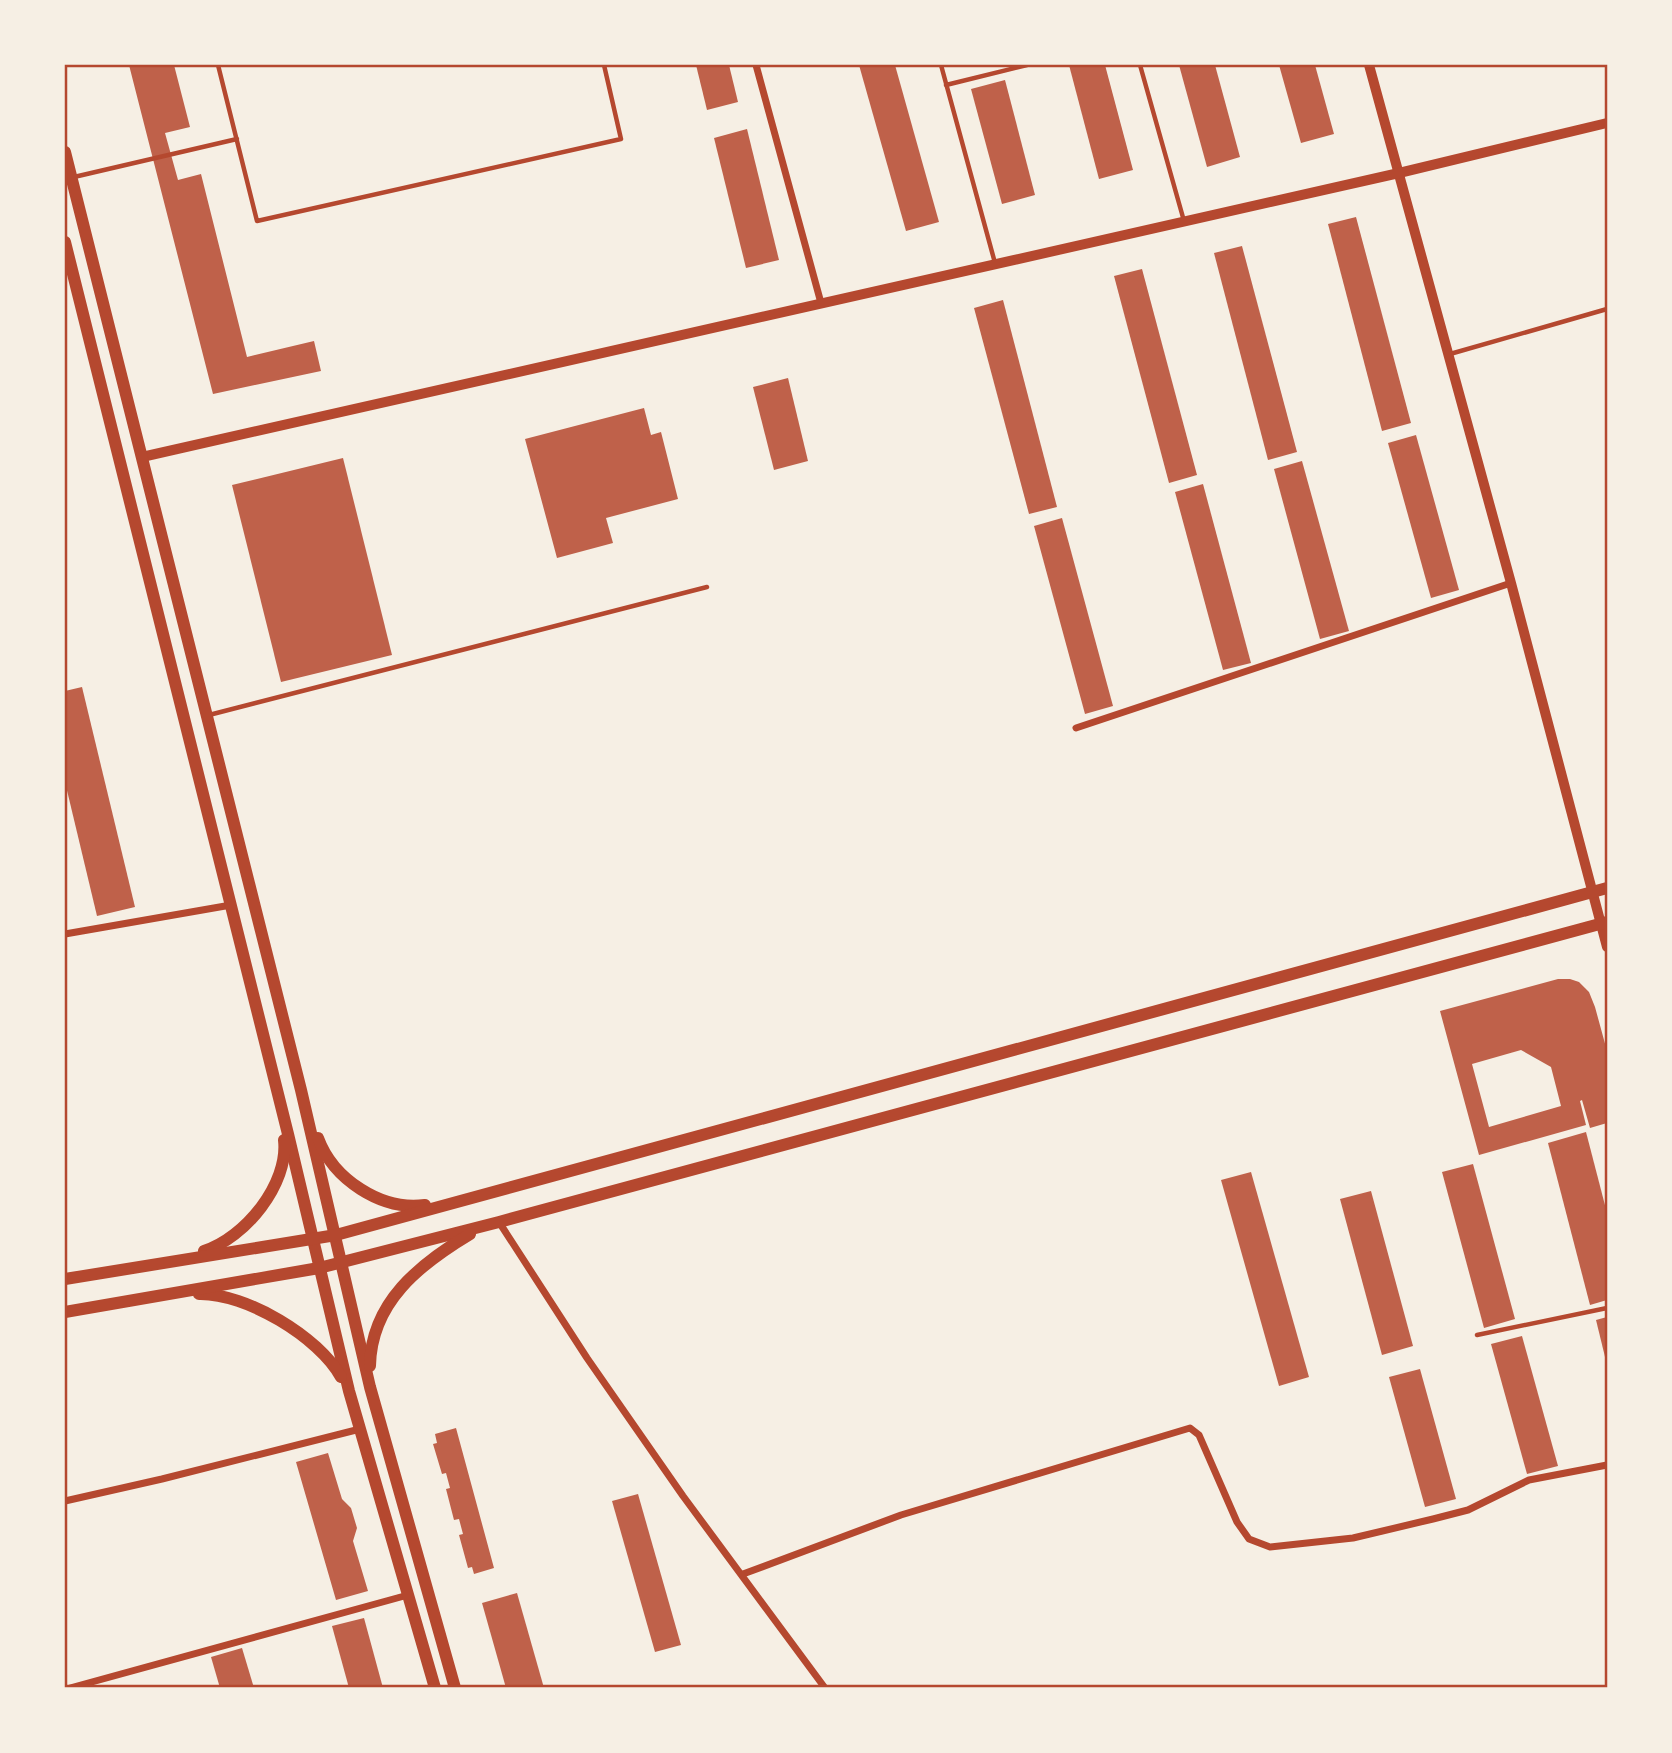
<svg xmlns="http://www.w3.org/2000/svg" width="1672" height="1753" viewBox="0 0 1672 1753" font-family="'DejaVu Sans',sans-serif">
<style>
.building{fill:#bf614a;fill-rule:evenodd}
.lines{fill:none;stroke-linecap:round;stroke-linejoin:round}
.service{stroke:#b5482f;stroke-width:4.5}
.minor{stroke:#b5482f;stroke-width:7}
.tertiary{stroke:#b5482f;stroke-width:10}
.secondary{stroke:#b5482f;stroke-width:12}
.neatline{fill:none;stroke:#b5482f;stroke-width:2.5}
</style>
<rect width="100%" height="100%" fill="#f6efe4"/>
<g class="building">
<polygon points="129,65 174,65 190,127 165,133 178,180 201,174 247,357 314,341 321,371 213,394"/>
<polygon points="696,65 729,65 738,102 707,110"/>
<polygon points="859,65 895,65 939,222 906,231"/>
<polygon points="1069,65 1105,65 1133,170 1099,179"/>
<polygon points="1179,65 1215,65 1240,157 1207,167"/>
<polygon points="1279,65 1315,65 1334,134 1301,143"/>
<polygon points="1005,80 1035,195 1002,204 971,89"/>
<polygon points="747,129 779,260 746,268 714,138"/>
<polygon points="1356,217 1411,423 1382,431 1328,224"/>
<polygon points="1242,246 1297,452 1268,460 1214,253"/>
<polygon points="1142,269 1197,475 1169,483 1114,276"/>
<polygon points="1003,300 1057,507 1029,514 974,308"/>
<polygon points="788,378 808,461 774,470 753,387"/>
<polygon points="644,408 651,435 661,432 678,499 606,518 613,543 557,558 525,439"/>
<polygon points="1416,435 1459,590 1431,598 1388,443"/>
<polygon points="343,458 392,655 281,682 232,485"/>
<polygon points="1302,461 1349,631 1320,639 1274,469"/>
<polygon points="1203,484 1251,663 1223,670 1175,492"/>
<polygon points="1062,518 1113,706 1085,714 1034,526"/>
<polygon points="82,687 135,907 97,916 65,782 65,691"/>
<path d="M1558 979H1570L1579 982 1589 992 1595 1007 1607 1051V1123L1590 1128 1582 1100 1580 1101 1586 1125 1479 1155 1440 1011ZM1521 1050 1551 1067 1561 1106 1489 1127 1472 1064Z"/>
<polygon points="1586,1132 1607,1213 1607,1300 1590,1305 1548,1143"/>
<polygon points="1473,1164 1515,1319 1484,1328 1442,1172"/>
<polygon points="1251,1172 1309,1377 1279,1386 1221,1180"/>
<polygon points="1371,1191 1413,1346 1382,1355 1340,1199"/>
<polygon points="1607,1317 1607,1361 1606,1361 1596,1320"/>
<polygon points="1522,1336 1558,1466 1527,1474 1491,1344"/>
<polygon points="1420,1369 1456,1499 1425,1507 1389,1377"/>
<polygon points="456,1428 494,1568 474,1574 472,1567 468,1568 459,1535 463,1534 459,1519 454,1520 446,1489 450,1488 446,1473 442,1474 433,1444 437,1443 435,1434"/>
<polygon points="328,1453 342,1499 351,1508 357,1528 353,1541 368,1591 336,1600 296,1462"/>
<polygon points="638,1494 681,1645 655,1652 612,1501"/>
<polygon points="517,1593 544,1688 506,1688 482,1603"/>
<polygon points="364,1618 383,1688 349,1688 332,1626"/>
<polygon points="242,1648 254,1688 220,1688 211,1657"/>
</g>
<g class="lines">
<g class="service">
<polyline points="218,65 257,221 621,139 604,65"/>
<polyline points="941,65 995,263"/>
<polyline points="1140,65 1184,221"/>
<polyline points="946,85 1027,65"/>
<polyline points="74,177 237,139"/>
<polyline points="1450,354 1607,309"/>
<polyline points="209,715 707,587"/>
<polyline points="1477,1335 1607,1308"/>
</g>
<g class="minor">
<polyline points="756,65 821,303"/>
<polyline points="1076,728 1511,583"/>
<polyline points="65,934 231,905"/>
<polyline points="499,1222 587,1358 683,1496 825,1688"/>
<polyline points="65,1501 162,1479 360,1429"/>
<polyline points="743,1574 901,1515 1190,1428 1199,1435 1237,1522 1249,1539 1270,1547 1353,1538 1433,1519 1468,1510 1529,1480 1607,1465"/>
<polyline points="70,1688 408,1595"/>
</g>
<g class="tertiary">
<polyline points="1369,65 1511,583 1607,947"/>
<polyline points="142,457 1399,173 1607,123"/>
</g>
<g class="secondary">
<polyline points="65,152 301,1090 370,1387 455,1688"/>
<polyline points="65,242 288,1134 349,1391 435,1688"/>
<path d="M318 1138C333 1179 381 1211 425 1205"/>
<path d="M204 1251C245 1238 289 1184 284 1140"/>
<polyline points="65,1279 336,1235 1607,888"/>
<path d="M199 1294C246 1293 319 1337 341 1377"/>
<polyline points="65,1312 319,1268 499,1222 1607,922"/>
<path d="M370 1366C371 1302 420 1264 470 1234"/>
</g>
</g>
<rect width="1672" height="1753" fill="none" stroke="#f6efe4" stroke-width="133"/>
<rect x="66" y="66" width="1540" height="1620" class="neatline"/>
</svg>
